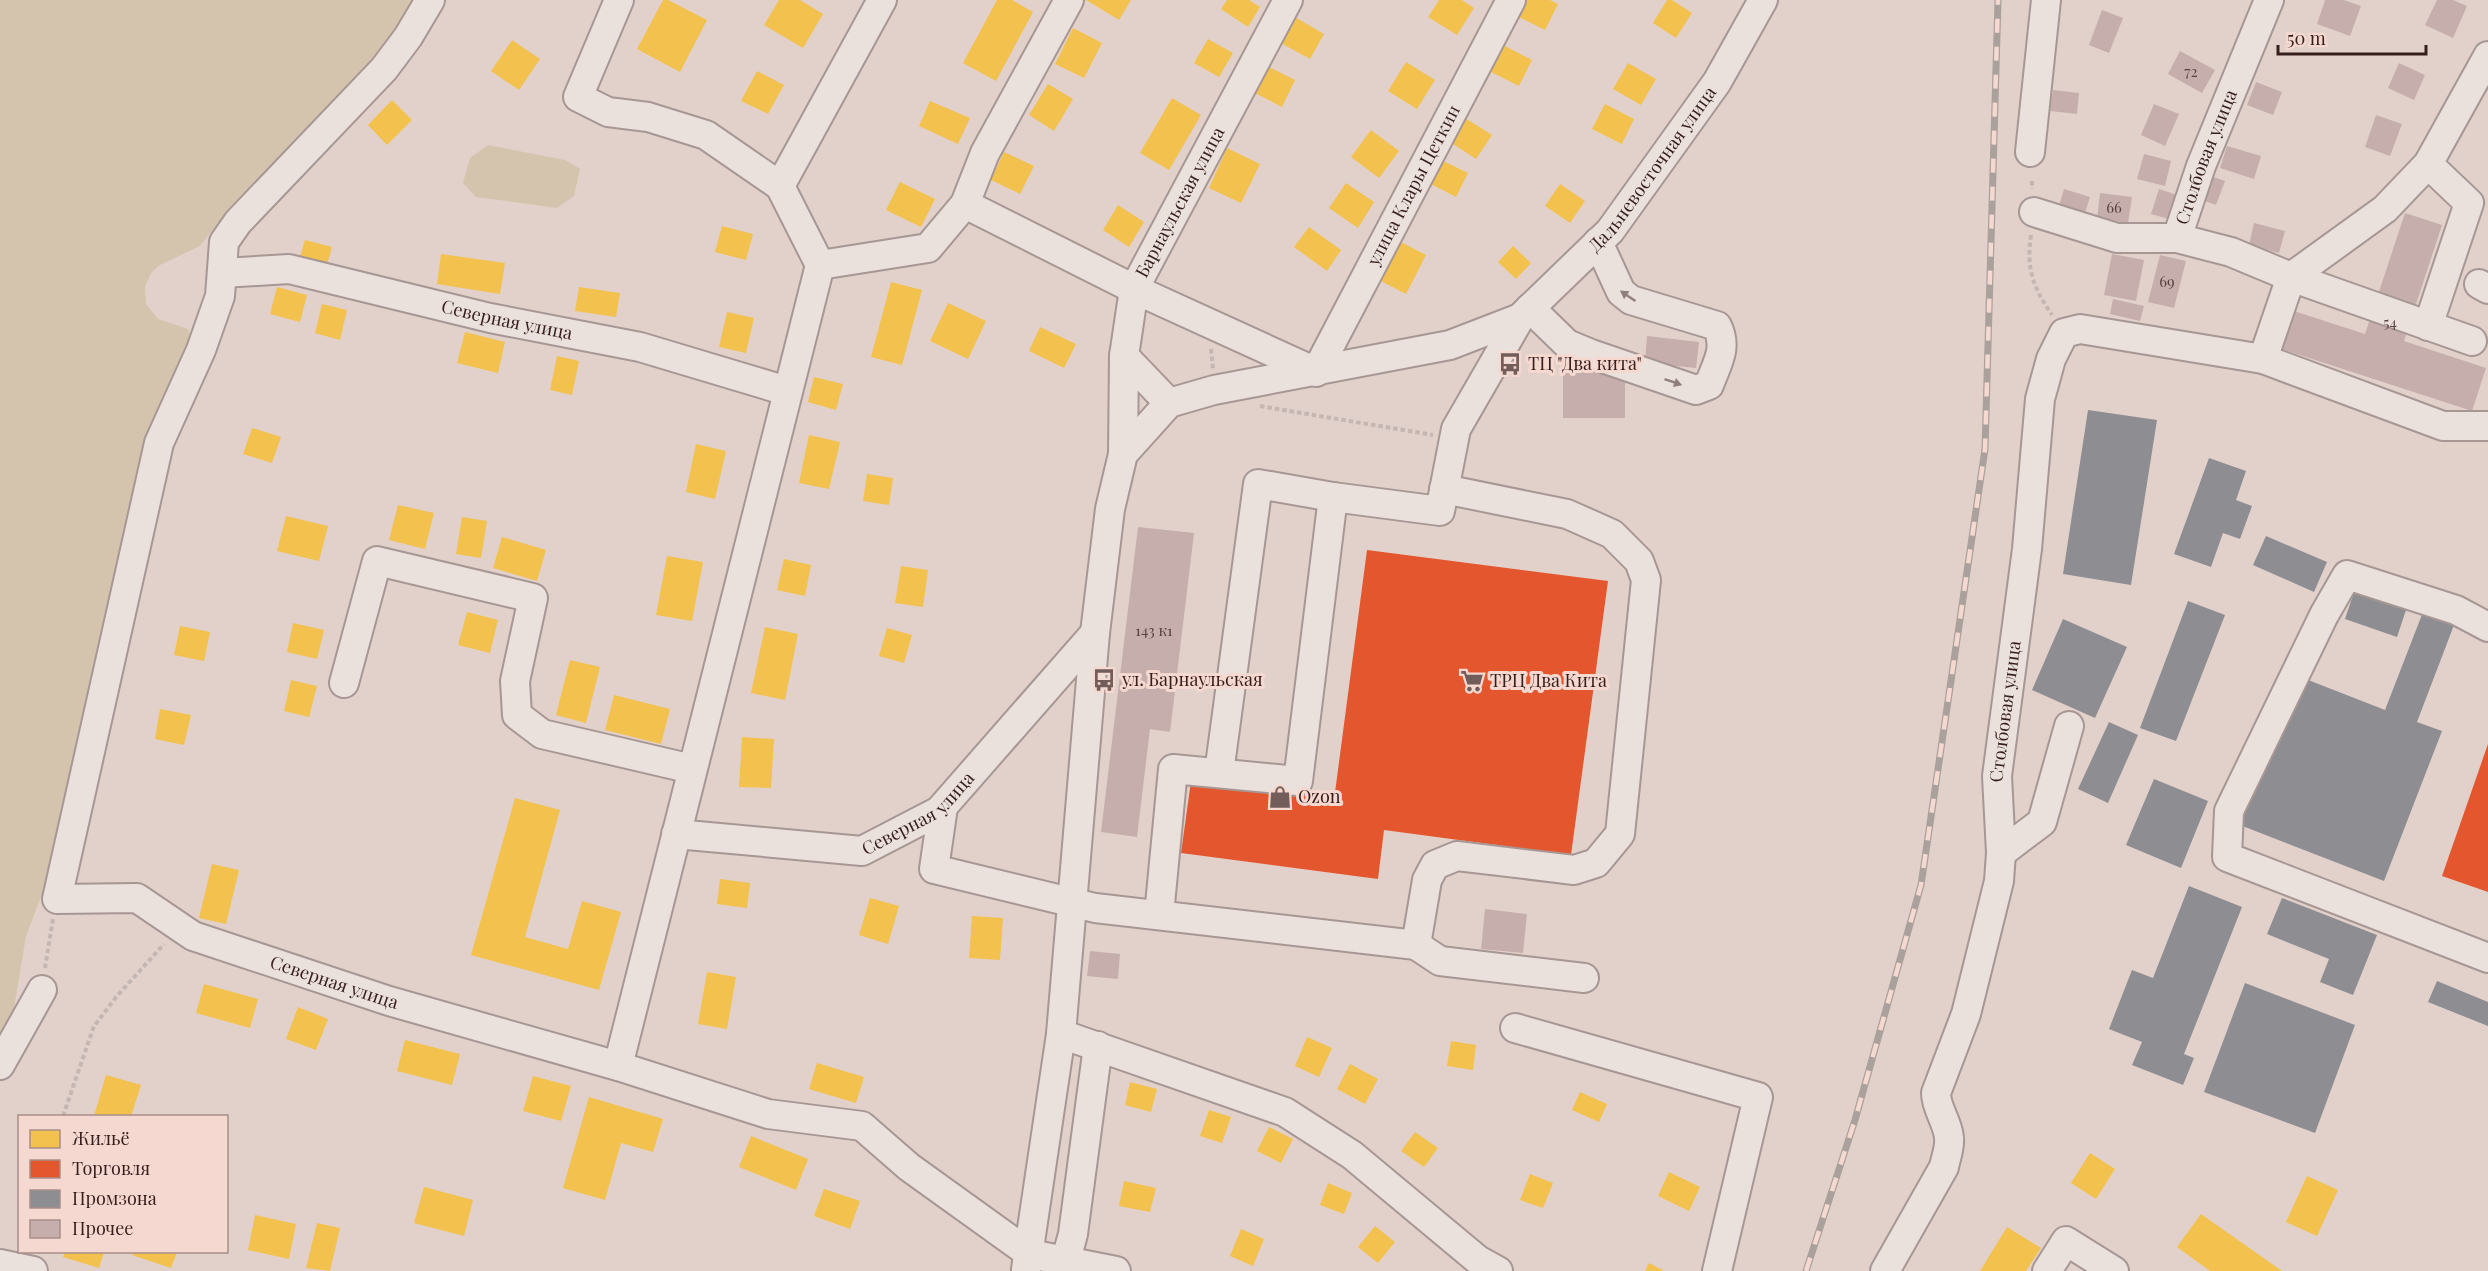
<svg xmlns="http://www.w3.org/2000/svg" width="2488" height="1271" viewBox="0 0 2488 1271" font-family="'Playfair Display',serif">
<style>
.green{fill:#d5c4ad}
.homes{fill:#f2c14e}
.shops{fill:#e4572e}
.industry{fill:#8d8d92}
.building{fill:#c6aeac}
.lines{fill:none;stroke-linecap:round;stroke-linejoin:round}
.minor-casing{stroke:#a79794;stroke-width:32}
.path{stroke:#c3b6b3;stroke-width:4;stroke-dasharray:4.5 3;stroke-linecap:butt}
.minor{stroke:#eae0dc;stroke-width:28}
.rail-casing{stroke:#aaa09c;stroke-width:7}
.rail{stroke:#f5d9d0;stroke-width:4.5;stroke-dasharray:14;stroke-linecap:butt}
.oneway{fill:#907f7c}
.labels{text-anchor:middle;stroke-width:6;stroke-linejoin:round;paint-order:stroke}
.number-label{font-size:15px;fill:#5a4241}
.street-label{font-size:18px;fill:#361e1d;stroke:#f5d9d0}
.poi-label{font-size:18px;fill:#361e1d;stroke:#f5d9d0;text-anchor:start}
</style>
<rect width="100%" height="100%" fill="#e2d1ca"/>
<g class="green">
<polygon points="0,0 419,0 363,78 228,210 200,246 160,265 151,273 145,287 146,304 158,319 188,329 193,339 53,866 26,936 11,1027 0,1054"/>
<polygon points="488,145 565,160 580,169 574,196 557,208 476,197 463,183 470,158"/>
</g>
<g class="homes">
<polygon points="663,0 668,0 707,20 680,72 637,49"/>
<polygon points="779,0 800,0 823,14 803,48 764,25"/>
<polygon points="997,0 1012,0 1033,12 996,81 963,63"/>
<polygon points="1086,0 1131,0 1119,20"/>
<polygon points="1227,0 1249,0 1260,7 1248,27 1221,9"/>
<polygon points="1439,0 1462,0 1474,8 1457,35 1428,17"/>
<polygon points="1520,0 1550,0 1558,4 1545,30 1513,14"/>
<polygon points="1667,0 1672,0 1692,13 1676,38 1653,23"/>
<polygon points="1293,16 1324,34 1310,59 1279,42"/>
<polygon points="1073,28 1102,43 1084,78 1055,64"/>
<polygon points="1208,39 1233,53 1219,77 1194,63"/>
<polygon points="512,40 540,59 519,90 491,71"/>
<polygon points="1501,44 1532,60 1519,86 1487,70"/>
<polygon points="1406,62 1435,80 1417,109 1388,91"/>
<polygon points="1628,63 1656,79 1641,105 1613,89"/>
<polygon points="1269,67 1295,80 1282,107 1255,93"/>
<polygon points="757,71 784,85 768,114 741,101"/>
<polygon points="1048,84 1073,99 1054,131 1029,115"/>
<polygon points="1172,98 1201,115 1169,170 1140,153"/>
<polygon points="392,100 412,120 387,145 368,125"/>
<polygon points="930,101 970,118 958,144 919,126"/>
<polygon points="1605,104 1634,119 1622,144 1592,129"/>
<polygon points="1465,118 1492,135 1476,159 1450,142"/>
<polygon points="1371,130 1399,151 1379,178 1351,157"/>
<polygon points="1227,148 1260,164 1241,203 1209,188"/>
<polygon points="1004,152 1034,166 1020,194 991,180"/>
<polygon points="1439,159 1468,173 1456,197 1427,182"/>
<polygon points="900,182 935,199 921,227 886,210"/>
<polygon points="1346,183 1374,202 1358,228 1329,208"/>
<polygon points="1560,184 1585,201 1570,223 1545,206"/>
<polygon points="1118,205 1144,222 1129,247 1103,230"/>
<polygon points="722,226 753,234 746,260 715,252"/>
<polygon points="1309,227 1341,250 1327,271 1294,247"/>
<polygon points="1395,239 1426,255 1406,294 1375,278"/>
<polygon points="305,240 332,247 326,268 299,260"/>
<polygon points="1513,246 1531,263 1516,279 1498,262"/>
<polygon points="441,254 505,263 500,294 437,284"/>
<polygon points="891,282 922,290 902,365 871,357"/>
<polygon points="277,287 307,295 300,322 270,314"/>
<polygon points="579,287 620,293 616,317 575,311"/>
<polygon points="948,303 986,321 968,359 930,341"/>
<polygon points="322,304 347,310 340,340 315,333"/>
<polygon points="727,312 754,318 746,353 719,347"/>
<polygon points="1040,327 1076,344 1064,368 1029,351"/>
<polygon points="465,332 505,342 498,373 457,363"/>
<polygon points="557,356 579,361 572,395 550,390"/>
<polygon points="814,377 843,384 836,410 808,402"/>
<polygon points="252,428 281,437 272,463 243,454"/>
<polygon points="809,435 840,442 829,489 799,483"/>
<polygon points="696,444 726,451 715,499 686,492"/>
<polygon points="867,474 893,478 889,505 863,501"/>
<polygon points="398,505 434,513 425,549 389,540"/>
<polygon points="286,516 328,526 319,561 277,551"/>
<polygon points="462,517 487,521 481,558 456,554"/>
<polygon points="502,537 546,550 537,581 493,568"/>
<polygon points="667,556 703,562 692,621 656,615"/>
<polygon points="784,559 811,565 805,596 777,590"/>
<polygon points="901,566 928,570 923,607 895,603"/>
<polygon points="467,612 498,620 490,653 458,645"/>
<polygon points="293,623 324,630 317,659 287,652"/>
<polygon points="180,626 210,632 204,661 174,655"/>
<polygon points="765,627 798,634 785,700 751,693"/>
<polygon points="887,628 912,635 904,663 879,656"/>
<polygon points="570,660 600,667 586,723 556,715"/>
<polygon points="291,680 317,686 309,717 284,711"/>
<polygon points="614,695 670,709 661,744 605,730"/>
<polygon points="160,709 191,715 184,745 155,739"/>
<polygon points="742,737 774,739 771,788 739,787"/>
<polygon points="515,798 560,810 525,937 568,949 582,901 621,912 599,990 471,955"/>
<polygon points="212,864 239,870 226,924 199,918"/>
<polygon points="720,879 750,883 747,908 717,904"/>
<polygon points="870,898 899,906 888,944 859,935"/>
<polygon points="972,916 1003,918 1000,960 969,958"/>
<polygon points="707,972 736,977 727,1029 698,1024"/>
<polygon points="204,984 258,999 250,1028 196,1013"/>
<polygon points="298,1007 328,1019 316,1050 286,1039"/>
<polygon points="1307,1037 1332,1048 1319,1077 1295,1066"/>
<polygon points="405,1040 460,1054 452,1085 397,1071"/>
<polygon points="1451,1041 1476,1045 1473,1070 1447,1066"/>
<polygon points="817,1063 864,1077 856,1103 809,1089"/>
<polygon points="1350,1064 1378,1079 1365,1104 1337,1089"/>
<polygon points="106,1075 141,1085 131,1116 94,1116"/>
<polygon points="533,1076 571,1086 561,1121 523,1111"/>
<polygon points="1130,1082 1157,1089 1151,1112 1125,1105"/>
<polygon points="1580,1092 1607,1104 1599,1122 1572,1110"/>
<polygon points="589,1097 663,1119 653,1152 621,1143 605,1200 563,1188"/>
<polygon points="1209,1110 1231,1117 1222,1143 1200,1136"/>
<polygon points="1269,1127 1293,1139 1281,1163 1257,1151"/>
<polygon points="1415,1132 1438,1148 1424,1167 1401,1151"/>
<polygon points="751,1136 808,1159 796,1190 739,1167"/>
<polygon points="2090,1153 2115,1169 2096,1199 2071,1183"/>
<polygon points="1669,1172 1700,1187 1689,1211 1658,1196"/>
<polygon points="1530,1174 1553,1183 1543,1208 1520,1200"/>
<polygon points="2307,1176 2338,1190 2317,1236 2286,1222"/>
<polygon points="1124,1181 1156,1188 1150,1212 1119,1206"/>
<polygon points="1328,1183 1352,1193 1344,1214 1320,1205"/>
<polygon points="424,1187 473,1200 464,1236 414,1223"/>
<polygon points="824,1189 860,1201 850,1229 814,1216"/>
<polygon points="2201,1214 2282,1271 2210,1271 2177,1247"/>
<polygon points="255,1215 296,1224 289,1259 248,1250"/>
<polygon points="317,1223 340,1228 330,1271 306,1268"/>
<polygon points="1375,1226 1395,1242 1378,1263 1358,1247"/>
<polygon points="2007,1227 2041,1248 2026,1271 1980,1271"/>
<polygon points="1241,1229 1264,1239 1253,1266 1230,1256"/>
<polygon points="65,1252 104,1252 99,1268 63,1257"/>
<polygon points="133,1252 177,1252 171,1268 132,1255"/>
<polygon points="1649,1263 1664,1271 1645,1271"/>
</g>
<g class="shops">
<polygon points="1367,550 1608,581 1571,855 1384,830 1378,879 1181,853 1191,781 1334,800"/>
<polygon points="2488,744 2488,892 2442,876"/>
</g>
<g class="industry">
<polygon points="2088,410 2157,420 2131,585 2063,574"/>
<polygon points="2209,458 2246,471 2236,500 2252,506 2240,539 2223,533 2211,567 2174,554"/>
<polygon points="2266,536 2327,562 2314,592 2253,565"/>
<polygon points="2357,583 2409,601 2397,637 2345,619"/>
<polygon points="2188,601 2225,615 2176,741 2140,728"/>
<polygon points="2423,612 2454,625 2417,722 2442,731 2384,881 2240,825 2298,676 2385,710"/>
<polygon points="2063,619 2127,647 2095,718 2032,690"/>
<polygon points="2109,722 2138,735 2108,803 2078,789"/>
<polygon points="2154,779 2208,801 2181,868 2126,845"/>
<polygon points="2189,886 2242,907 2184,1054 2194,1058 2183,1085 2132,1065 2142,1042 2109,1029 2132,970 2153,978"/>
<polygon points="2282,898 2377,935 2353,995 2320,982 2329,959 2267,934"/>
<polygon points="2437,981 2488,1002 2488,1026 2428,1002"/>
<polygon points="2245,983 2355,1025 2315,1133 2204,1092"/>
</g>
<g class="building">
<polygon points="2325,0 2344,0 2361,6 2350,36 2317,24"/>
<polygon points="2437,0 2453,0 2467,6 2453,38 2425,25"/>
<polygon points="2102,10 2123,18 2109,53 2089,45"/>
<polygon points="2180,51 2215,70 2202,93 2168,74"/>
<polygon points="2399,63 2425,75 2414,100 2388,88"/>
<polygon points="2256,82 2282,92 2273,115 2247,105"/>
<polygon points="2053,90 2079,93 2077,114 2050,111"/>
<polygon points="2154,104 2179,114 2165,146 2141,135"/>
<polygon points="2376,115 2402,124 2390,156 2365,147"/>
<polygon points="2227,146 2261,156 2254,179 2220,168"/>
<polygon points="2144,154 2171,161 2165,186 2137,179"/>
<polygon points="2205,174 2225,181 2216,205 2196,198"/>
<polygon points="2064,189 2090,197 2084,216 2058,209"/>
<polygon points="2159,189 2177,195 2169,219 2151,214"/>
<polygon points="2100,193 2132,197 2128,223 2097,219"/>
<polygon points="2405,213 2442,225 2404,341 2486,368 2472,411 2281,349 2294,311 2365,334"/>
<polygon points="2254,223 2285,231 2279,253 2249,245"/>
<polygon points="2112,254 2144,260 2136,301 2104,295"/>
<polygon points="2160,255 2186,261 2174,308 2148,302"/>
<polygon points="2113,299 2144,306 2140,321 2110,314"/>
<polygon points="1647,336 1699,342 1696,368 1645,363"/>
<polygon points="1563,371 1625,372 1625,418 1563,418"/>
<polygon points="1138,527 1194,533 1170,732 1150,729 1137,837 1101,832"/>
<polygon points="1485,909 1527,914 1523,953 1481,949"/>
<polygon points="1090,951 1120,954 1118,979 1087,976"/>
</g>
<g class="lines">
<g class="minor-casing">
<g id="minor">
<path id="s1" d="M430 0 408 37 384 69 238 222 224 242 220 296 201 350 159 443 57 899 137 898 193 936 389 1001 618 1066"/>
<path id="s2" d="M619 0 578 97 608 112 648 117 706 135 780 186 820 265 928 248 965 204 1134 289 1316 372 1511 0"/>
<polyline points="2030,152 2046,0"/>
<polyline points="2428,164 2469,203 2428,326"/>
<polyline points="780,186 882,0"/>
<polyline points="965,204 985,153 1069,0"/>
<polyline points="2034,212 2117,238 2177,238 2231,252 2291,277 2472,341"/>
<path id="s3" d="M2177 238 2201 166 2269 0"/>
<polyline points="820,265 618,1066 768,1114 862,1126 909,1167 1030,1254 1116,1271"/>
<path id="s4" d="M223 273 289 269 490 318 640 347 787 391"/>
<polyline points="2479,284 2488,289"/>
<path d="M1530 308 1567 344 1591 354 1696 390 1709 385C1717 363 1728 348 1717 326L1631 300 1621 292 1598 242"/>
<polyline points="2263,359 2291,277 2385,209 2428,164 2488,56"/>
<path id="s5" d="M1169 403 1124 356 1134 289 1288 0"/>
<polyline points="1123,454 1124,356"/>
<polyline points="2488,627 2456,610 2347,575 2324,615 2229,811 2227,857 2488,958"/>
<polyline points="344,683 377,561 533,598 515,681 517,715 542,734 692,769"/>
<polyline points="1219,773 1258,484 1333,497"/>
<polyline points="943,807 934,869 1095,908 1416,945 1427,880 1435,865 1457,856 1574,870 1596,863 1620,834 1646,580 1639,561 1612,534 1567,514 1444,489"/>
<path id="s6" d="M676 834 862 851 939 811 1095 633"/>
<polyline points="2001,853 2042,822 2069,726"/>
<path id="s7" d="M1159 915 1173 769 1298 781 1333 497 1440 511 1456 429 1520 318 1610 231 1717 82 1763 0"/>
<polyline points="1416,945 1440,961 1584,978"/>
<polyline points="1515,1028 1758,1097 1717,1271"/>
<polyline points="1061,1034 1285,1112 1352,1155 1478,1260 1498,1271"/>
<polyline points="0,1065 42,990"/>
<polyline points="0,1264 33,1271"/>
<polyline points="1026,1269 1061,1034 1095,633 1110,509 1123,454 1169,403 1214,390 1450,345 1520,318"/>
<polyline points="1063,1271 1073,1234 1098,1046"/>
<path id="s8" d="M1885 1271 1944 1167C1946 1157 1950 1148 1949 1138 1948 1122 1936 1109 1936 1093L1966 1014 1999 881 2001 853 1997 776 2027 549 2040 399 2051 359 2064 333 2080 329 2263 359 2443 426H2488"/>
<polyline points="2047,1271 2066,1241 2114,1271"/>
</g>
</g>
<g class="path">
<polyline points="2032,181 2032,189"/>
<path d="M2031 235C2026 269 2033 287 2052 315"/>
<polyline points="1211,349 1213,369"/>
<polyline points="1260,406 1433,435"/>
<polyline points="45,968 53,919"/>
<polyline points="63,1116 94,1026 117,996 164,944"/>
</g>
<use href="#minor" class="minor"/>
<g class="rail-casing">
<polyline id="rail" points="1806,1271 1855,1120 1921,885 1985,449 1998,0"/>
</g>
<use href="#rail" class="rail"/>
</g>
<defs><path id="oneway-solid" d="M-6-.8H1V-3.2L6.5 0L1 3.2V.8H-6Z" transform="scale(1.5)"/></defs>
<g class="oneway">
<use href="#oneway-solid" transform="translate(1628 296) rotate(-146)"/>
<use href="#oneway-solid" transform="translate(1673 382) rotate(19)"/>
</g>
<defs>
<g id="bus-bare" transform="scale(1.8)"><path d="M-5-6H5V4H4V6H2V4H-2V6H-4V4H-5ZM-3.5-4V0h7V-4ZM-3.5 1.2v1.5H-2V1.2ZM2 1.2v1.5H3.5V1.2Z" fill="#725d5a" stroke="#f5d9d0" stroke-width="2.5" paint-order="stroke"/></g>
<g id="supermarket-bare" transform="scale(1.8)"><path d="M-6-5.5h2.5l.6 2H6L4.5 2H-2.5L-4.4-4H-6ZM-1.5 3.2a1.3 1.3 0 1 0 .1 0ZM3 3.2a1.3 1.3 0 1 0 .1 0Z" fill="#725d5a" stroke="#f5d9d0" stroke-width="2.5" paint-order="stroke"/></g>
<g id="shop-bare" transform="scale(1.8)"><path d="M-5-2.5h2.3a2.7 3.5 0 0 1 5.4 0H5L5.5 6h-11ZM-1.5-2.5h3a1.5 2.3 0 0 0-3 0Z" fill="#725d5a" stroke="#f5d9d0" stroke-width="2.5" paint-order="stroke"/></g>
</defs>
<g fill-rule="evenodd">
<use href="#bus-bare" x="1510" y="364"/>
<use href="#bus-bare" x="1104" y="680"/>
<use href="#supermarket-bare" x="1472" y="681"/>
<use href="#shop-bare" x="1280" y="797"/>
</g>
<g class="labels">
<g class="number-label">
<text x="2191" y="77">72</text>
<text x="2114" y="213">66</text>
<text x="2167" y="287">69</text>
<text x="2390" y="328">54</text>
<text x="1154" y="636">143 к1</text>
</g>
<g class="street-label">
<text dy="6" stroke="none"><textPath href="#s3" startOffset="86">Столбовая улица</textPath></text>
<text dy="6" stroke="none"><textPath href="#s7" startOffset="1078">Дальневосточная улица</textPath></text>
<text dy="6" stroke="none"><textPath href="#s2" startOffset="1185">улица Клары Цеткин</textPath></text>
<text dy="6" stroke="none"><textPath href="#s5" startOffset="231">Барнаульская улица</textPath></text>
<text dy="6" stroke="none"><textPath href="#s4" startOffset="290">Северная улица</textPath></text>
<text dy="6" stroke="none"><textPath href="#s8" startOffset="588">Столбовая улица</textPath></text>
<text dy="6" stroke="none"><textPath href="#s6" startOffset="255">Северная улица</textPath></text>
<text dy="6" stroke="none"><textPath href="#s1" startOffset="1296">Северная улица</textPath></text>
</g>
<g class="poi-label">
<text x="1528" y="370">ТЦ "Два кита"</text>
<text x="1122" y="686">ул. Барнаульская</text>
<text x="1490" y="687">ТРЦ Два Кита</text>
<text x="1298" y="803">Ozon</text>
</g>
</g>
<rect x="18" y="1115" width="210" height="138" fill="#f5d9d0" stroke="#a98e88" stroke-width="1.5"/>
<rect x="30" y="1130" width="30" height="18" fill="#f2c14e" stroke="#a98e88" stroke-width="1.5"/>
<text x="72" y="1145" font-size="18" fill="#361e1d">Жильё</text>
<rect x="30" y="1160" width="30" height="18" fill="#e4572e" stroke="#a98e88" stroke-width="1.5"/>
<text x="72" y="1175" font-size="18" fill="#361e1d">Торговля</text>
<rect x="30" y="1190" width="30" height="18" fill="#8d8d92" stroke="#a98e88" stroke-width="1.5"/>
<text x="72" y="1205" font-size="18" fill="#361e1d">Промзона</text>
<rect x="30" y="1220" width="30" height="18" fill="#c6aeac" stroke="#a98e88" stroke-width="1.5"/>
<text x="72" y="1235" font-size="18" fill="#361e1d">Прочее</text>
<path d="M2278 45v9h148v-9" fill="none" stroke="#361e1d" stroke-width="3"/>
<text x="2287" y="45" font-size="18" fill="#361e1d" stroke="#f5d9d0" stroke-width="4.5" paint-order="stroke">50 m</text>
</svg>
